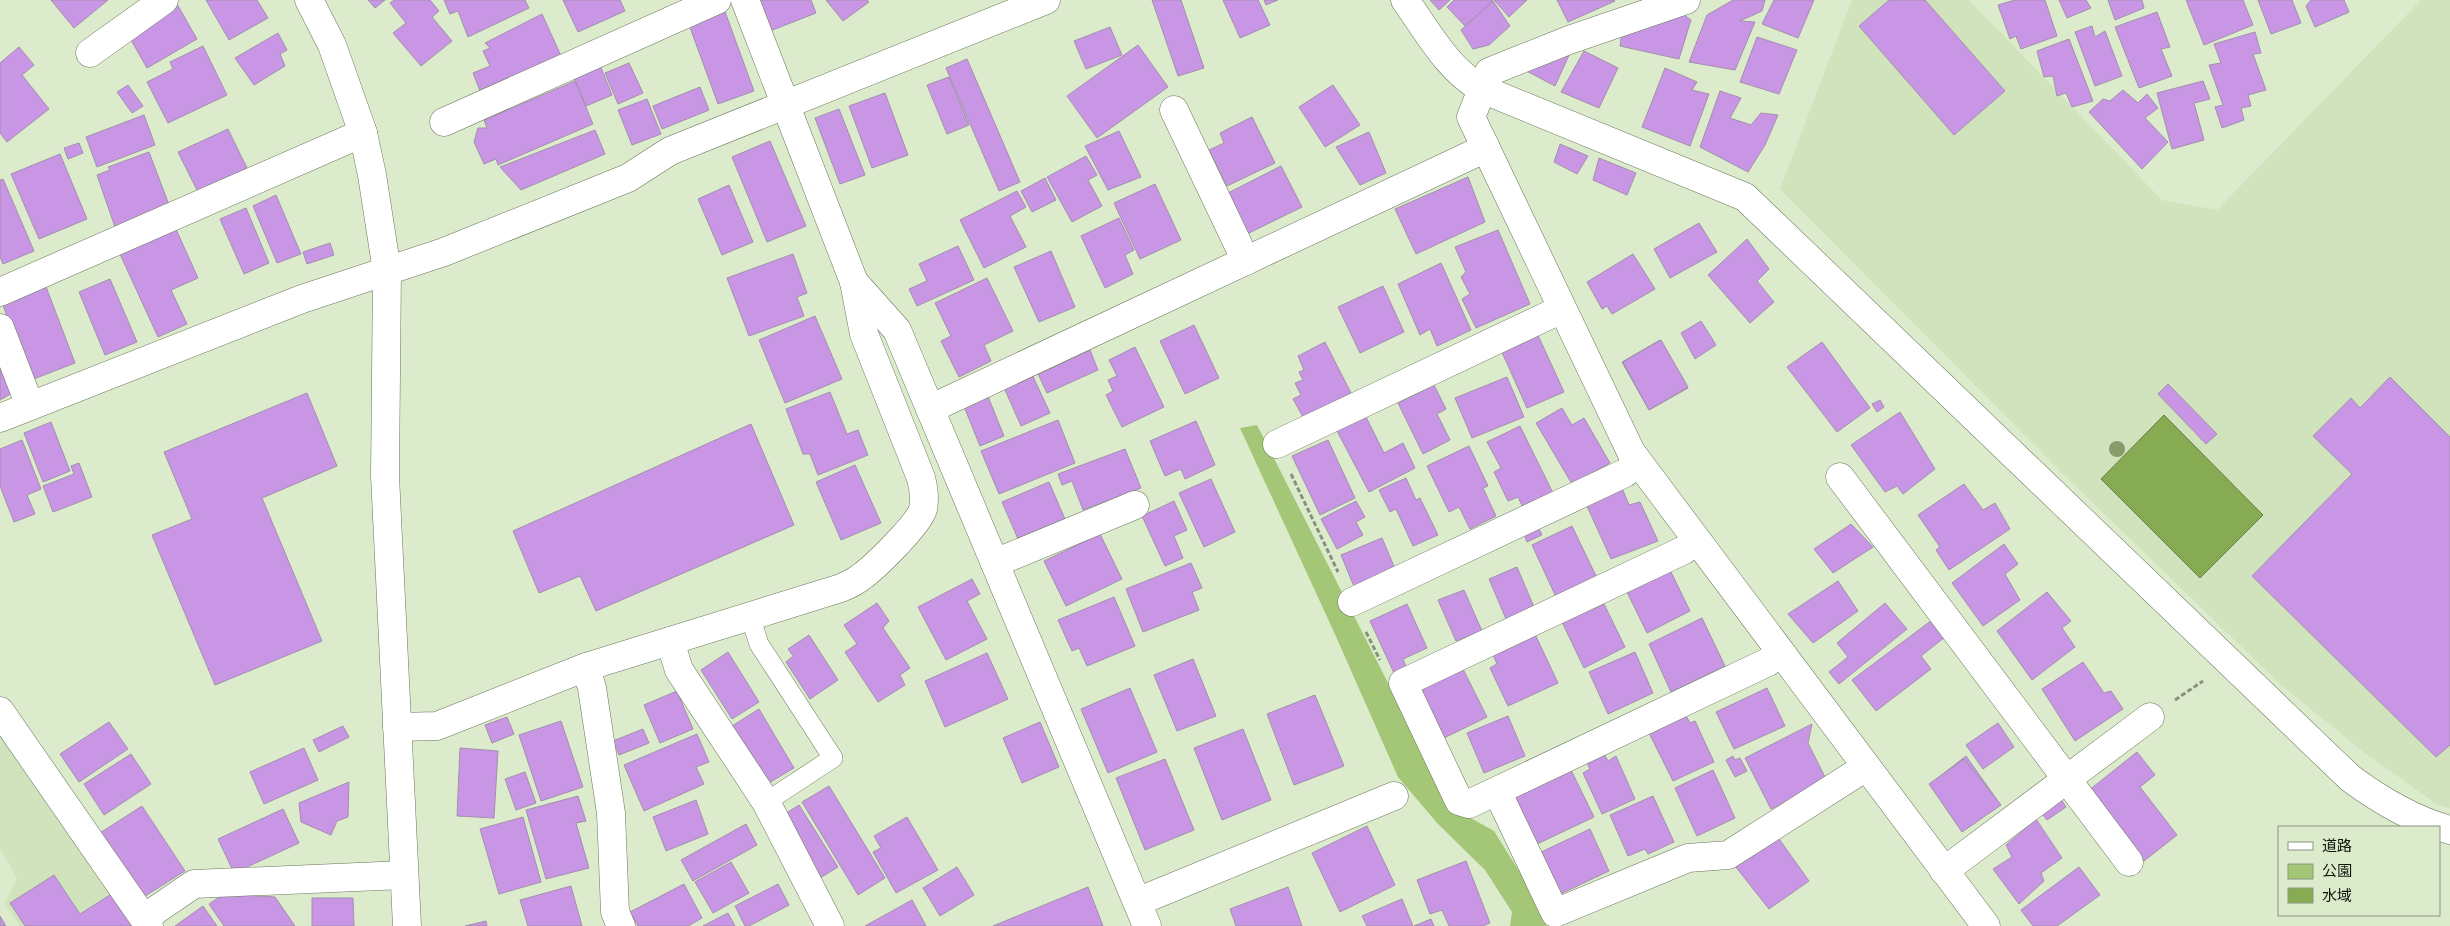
<svg xmlns="http://www.w3.org/2000/svg" width="2450" height="926" viewBox="0 0 2450 926" font-family="Raleway,'Noto Sans JP',sans-serif">
<style>
.built{fill:#d1e3bd}
.green{fill:#a3c776}
.water{fill:#86ab53;stroke:#637f3e}
.building{fill:#c996e6;stroke:#a190ab}
.lines{fill:none;stroke-linecap:round;stroke-linejoin:round}
.service-casing{stroke:#69765b;stroke-width:20}
.minor-casing{stroke:#69765b;stroke-width:29}
.tertiary-casing{stroke:#69765b;stroke-width:29}
.path{stroke:#87927b;stroke-width:3;stroke-dasharray:5 2.5;stroke-linecap:butt}
.service{stroke:#fff;stroke-width:19}
.minor{stroke:#fff;stroke-width:28}
.tertiary{stroke:#fff;stroke-width:28}
.tree{fill:#879b6b}
</style>
<rect width="100%" height="100%" fill="#dcebcc"/>
<g class="built">
<polygon points="1852,0 1969,0 2162,200 2217,210 2421,0 2450,0 2450,808 2438,805 2366,754 2280,684 2061,472 1780,189"/>
<polygon points="0,729 136,926 20,926 5,903 17,878 0,848"/>
</g>
<polygon class="green" points="1257,425 1451,807 1494,831 1532,892 1547,926 1510,926 1512,912 1485,870 1438,824 1398,777 1334,632 1240,428"/>
<polygon class="water" points="2164,415 2263,515 2200,578 2101,479"/>
<g class="building">
<polygon points="51,0 108,0 74,28"/>
<polygon points="206,0 257,0 268,18 229,40"/>
<polygon points="368,0 385,0 375,8"/>
<polygon points="394,0 430,0 439,11 432,17 452,41 421,66 393,33 406,23 390,3"/>
<polygon points="444,0 525,0 529,8 468,37 458,11 450,14"/>
<polygon points="563,0 620,0 625,11 578,32"/>
<polygon points="759,0 811,0 816,13 770,31"/>
<polygon points="826,0 867,0 869,2 843,21"/>
<polygon points="1152,0 1181,0 1204,68 1178,76"/>
<polygon points="1223,0 1258,0 1270,25 1240,38"/>
<polygon points="1264,0 1278,0 1266,5"/>
<polygon points="1430,0 1450,0 1439,10"/>
<polygon points="1454,0 1492,0 1493,1 1465,26 1447,7"/>
<polygon points="1494,0 1527,0 1509,17"/>
<polygon points="1557,0 1614,0 1615,1 1568,22"/>
<polygon points="1733,0 1765,0 1762,11 1740,21 1755,22 1735,70 1689,62 1707,15"/>
<polygon points="1774,0 1814,0 1798,38 1762,24"/>
<polygon points="1889,0 1925,0 2005,91 1954,135 1859,26"/>
<polygon points="2015,0 2045,0 2057,36 2021,49 2016,36 2010,39 1998,5"/>
<polygon points="2059,0 2086,0 2091,8 2067,18"/>
<polygon points="2108,0 2142,0 2144,8 2115,20"/>
<polygon points="2186,0 2243,0 2253,25 2204,45"/>
<polygon points="2258,0 2292,0 2301,23 2271,34"/>
<polygon points="2311,0 2344,0 2349,12 2315,27 2306,6"/>
<polygon points="1493,1 1510,26 1489,45 1473,49 1461,30"/>
<polygon points="177,4 197,39 147,68 127,33"/>
<polygon points="724,9 754,91 718,104 688,22"/>
<polygon points="2157,12 2170,47 2161,49 2172,76 2139,88 2115,27"/>
<polygon points="1681,13 1691,20 1679,59 1620,46 1622,32"/>
<polygon points="542,14 562,58 480,91 473,73 490,66 483,51 490,48 485,43"/>
<polygon points="2092,26 2095,37 2105,31 2122,76 2095,86 2075,32"/>
<polygon points="1110,27 1122,55 1086,69 1074,41"/>
<polygon points="2255,32 2261,53 2253,54 2266,90 2248,95 2251,106 2241,108 2244,120 2222,128 2215,107 2223,105 2209,65 2221,63 2214,44"/>
<polygon points="278,33 287,50 280,54 285,66 254,85 235,58"/>
<polygon points="1757,37 1797,50 1779,94 1740,82"/>
<polygon points="2069,39 2093,101 2072,107 2066,93 2057,96 2053,76 2044,77 2037,51"/>
<polygon points="1138,45 1168,87 1097,138 1067,96"/>
<polygon points="203,46 227,95 168,123 147,82 173,69 170,62"/>
<polygon points="19,47 34,65 22,75 49,109 7,142 0,133 0,63"/>
<polygon points="1584,51 1618,68 1599,108 1561,92"/>
<polygon points="1570,53 1555,86 1519,67"/>
<polygon points="967,59 1020,182 999,191 946,68"/>
<polygon points="629,63 643,93 618,104 605,73"/>
<polygon points="600,65 612,95 586,106 573,76"/>
<polygon points="1665,68 1697,82 1692,90 1709,94 1690,146 1642,127"/>
<polygon points="949,77 969,125 947,134 927,85"/>
<polygon points="575,81 593,124 498,165 496,159 484,164 474,142 478,128 487,128 484,120"/>
<polygon points="2203,81 2210,99 2194,103 2204,140 2172,149 2157,93"/>
<polygon points="128,85 143,106 132,113 117,92"/>
<polygon points="1333,85 1360,125 1325,147 1299,107"/>
<polygon points="700,87 709,110 662,129 653,106"/>
<polygon points="2123,90 2138,103 2147,94 2158,108 2145,118 2168,142 2142,169 2089,112 2103,99 2110,101"/>
<polygon points="1720,91 1741,98 1730,118 1751,125 1761,113 1778,115 1765,145 1748,172 1700,147"/>
<polygon points="885,93 908,155 872,168 849,106"/>
<polygon points="647,99 661,134 632,145 618,110"/>
<polygon points="839,109 865,175 840,184 815,118"/>
<polygon points="144,115 155,145 97,167 86,137"/>
<polygon points="1252,117 1275,163 1227,186 1209,150 1224,143 1220,133"/>
<polygon points="228,129 247,168 198,192 178,152"/>
<polygon points="595,130 605,154 521,190 500,167"/>
<polygon points="1119,131 1141,177 1108,190 1085,146"/>
<polygon points="1369,132 1386,173 1360,185 1336,147"/>
<polygon points="770,141 806,226 767,242 732,157"/>
<polygon points="79,143 83,153 68,159 64,148"/>
<polygon points="1560,144 1588,156 1577,174 1554,162"/>
<polygon points="149,152 171,210 116,230 97,175 110,170 108,167"/>
<polygon points="60,154 87,219 39,239 11,174"/>
<polygon points="1086,156 1097,175 1088,180 1102,206 1072,222 1047,177"/>
<polygon points="1599,158 1636,173 1627,195 1593,180"/>
<polygon points="1281,166 1302,207 1247,234 1226,194"/>
<polygon points="1468,177 1485,222 1416,254 1395,209"/>
<polygon points="1045,178 1056,200 1032,212 1021,191"/>
<polygon points="3,179 34,251 3,264 0,257 0,180"/>
<polygon points="1155,184 1181,240 1140,259 1114,203"/>
<polygon points="729,185 753,242 722,255 698,199"/>
<polygon points="1017,191 1026,207 1010,216 1026,247 984,268 960,220"/>
<polygon points="276,195 301,254 277,263 253,206"/>
<polygon points="246,208 269,263 244,274 220,219"/>
<polygon points="1119,218 1134,250 1125,255 1133,274 1105,288 1081,236"/>
<polygon points="1699,223 1717,252 1670,278 1654,249"/>
<polygon points="175,227 198,278 171,290 187,324 158,337 119,252"/>
<polygon points="1498,230 1530,304 1476,328 1462,299 1470,294 1461,277 1466,272 1455,247"/>
<polygon points="1747,239 1769,269 1757,281 1774,302 1750,323 1708,275"/>
<polygon points="330,243 334,255 307,264 303,252"/>
<polygon points="958,246 974,280 917,306 909,289 927,281 919,264"/>
<polygon points="1051,251 1075,307 1039,322 1014,267"/>
<polygon points="793,254 807,293 797,297 804,316 749,336 727,278"/>
<polygon points="1633,254 1655,289 1612,314 1607,306 1602,309 1587,282"/>
<polygon points="1441,263 1471,330 1437,346 1430,329 1420,335 1398,284"/>
<polygon points="987,278 1013,331 984,345 991,361 959,377 941,341 951,336 935,303"/>
<polygon points="110,279 137,342 105,355 79,292"/>
<polygon points="45,284 75,363 31,380 1,300"/>
<polygon points="1383,286 1404,332 1360,353 1338,307"/>
<polygon points="815,316 842,379 785,403 759,340"/>
<polygon points="1701,321 1716,345 1695,359 1681,333"/>
<polygon points="1194,325 1219,378 1185,394 1160,341"/>
<polygon points="1537,333 1564,392 1527,408 1501,350"/>
<polygon points="1660,340 1688,388 1649,410 1622,362"/>
<polygon points="1661,340 1688,387 1649,410 1623,362"/>
<polygon points="1325,342 1351,393 1303,417 1293,399 1301,395 1295,383 1303,380 1299,372 1304,370 1298,356"/>
<polygon points="1822,342 1870,408 1837,432 1787,367"/>
<polygon points="1135,347 1164,407 1122,427 1106,395 1113,391 1108,380 1117,376 1109,360"/>
<polygon points="1090,350 1098,370 1047,393 1038,374"/>
<polygon points="0,364 14,392 0,400"/>
<polygon points="1030,370 1050,413 1021,426 1002,383"/>
<polygon points="1507,377 1524,417 1472,438 1455,398"/>
<polygon points="2390,377 2450,437 2450,745 2436,757 2252,576 2352,474 2313,436 2351,398 2360,408"/>
<polygon points="2168,384 2217,434 2206,444 2158,394"/>
<polygon points="1434,385 1446,409 1437,414 1450,440 1423,454 1398,403"/>
<polygon points="830,392 847,434 858,430 868,455 818,475 810,454 803,454 786,409"/>
<polygon points="307,393 337,466 262,498 322,641 215,685 152,535 192,519 164,452"/>
<polygon points="987,394 1004,436 980,446 963,404"/>
<polygon points="1880,400 1884,407 1877,412 1872,404"/>
<polygon points="1562,408 1572,425 1584,418 1610,463 1572,484 1536,423"/>
<polygon points="1900,412 1935,469 1903,494 1897,486 1885,492 1851,445"/>
<polygon points="1365,415 1384,453 1403,443 1415,468 1369,492 1336,429"/>
<polygon points="1058,420 1075,463 999,494 981,451"/>
<polygon points="1196,421 1215,465 1185,479 1181,469 1165,476 1150,441"/>
<polygon points="51,422 70,471 43,482 24,433"/>
<polygon points="751,424 794,525 596,611 580,576 539,593 513,531"/>
<polygon points="1520,426 1554,495 1524,510 1518,497 1508,501 1494,472 1501,468 1487,442"/>
<polygon points="22,440 41,489 27,495 35,514 14,522 0,486 0,449"/>
<polygon points="1328,440 1355,498 1320,515 1292,456"/>
<polygon points="1469,446 1488,486 1483,488 1496,516 1470,529 1459,507 1449,512 1427,466"/>
<polygon points="1125,449 1141,488 1083,510 1072,481 1062,485 1058,474"/>
<polygon points="79,463 92,497 53,512 43,486 74,474 71,466"/>
<polygon points="855,465 881,523 841,540 816,482"/>
<polygon points="1406,478 1416,500 1420,498 1438,535 1413,546 1396,509 1390,512 1379,490"/>
<polygon points="1211,479 1235,532 1204,547 1179,493"/>
<polygon points="1049,482 1065,519 1018,539 1002,502"/>
<polygon points="1964,484 1983,510 1995,503 2010,529 1949,570 1936,550 1940,547 1918,515"/>
<polygon points="1621,486 1629,505 1640,502 1658,541 1611,559 1586,504"/>
<polygon points="1174,501 1187,530 1174,536 1183,558 1165,566 1142,516"/>
<polygon points="1356,501 1365,517 1356,522 1363,535 1337,549 1321,519"/>
<polygon points="1536,523 1542,535 1527,542 1522,529"/>
<polygon points="1851,524 1873,547 1833,573 1814,549"/>
<polygon points="1572,526 1597,578 1556,597 1532,545"/>
<polygon points="1100,534 1122,579 1066,606 1044,561"/>
<polygon points="1382,538 1396,571 1355,589 1341,555"/>
<polygon points="2004,544 2018,564 2005,574 2020,600 1983,626 1952,583"/>
<polygon points="1191,563 1202,588 1192,592 1199,610 1143,632 1126,589"/>
<polygon points="1517,567 1534,607 1506,619 1489,579"/>
<polygon points="1670,570 1690,611 1647,633 1626,590"/>
<polygon points="972,579 980,594 967,601 987,639 946,660 918,607"/>
<polygon points="1838,581 1858,611 1813,643 1788,614"/>
<polygon points="1464,590 1482,631 1456,641 1438,600"/>
<polygon points="2047,592 2071,621 2062,628 2075,647 2032,680 1997,631"/>
<polygon points="1114,597 1135,646 1087,666 1079,648 1072,651 1058,620"/>
<polygon points="877,603 889,621 883,628 910,668 900,675 905,685 878,702 845,652 857,644 844,625"/>
<polygon points="1885,603 1907,629 1839,684 1829,672 1848,657 1837,643"/>
<polygon points="1407,604 1427,648 1403,659 1406,667 1394,673 1370,621"/>
<polygon points="1604,604 1625,647 1584,668 1562,622"/>
<polygon points="1936,617 1949,634 1921,656 1931,669 1876,711 1852,680"/>
<polygon points="1702,618 1725,666 1671,692 1649,644"/>
<polygon points="1533,630 1558,683 1508,706 1490,668 1497,664 1491,650"/>
<polygon points="809,635 838,680 810,699 786,662 793,656 788,649"/>
<polygon points="728,652 759,702 732,719 701,670"/>
<polygon points="1635,652 1653,693 1608,714 1589,672"/>
<polygon points="987,653 1008,699 945,727 925,681"/>
<polygon points="1193,659 1216,716 1177,731 1154,675"/>
<polygon points="2083,662 2104,693 2111,691 2123,709 2075,741 2042,689"/>
<polygon points="1460,663 1487,717 1442,739 1418,691"/>
<polygon points="1130,688 1157,752 1108,773 1081,709"/>
<polygon points="1767,688 1785,726 1734,749 1716,712"/>
<polygon points="677,691 693,729 660,743 644,705"/>
<polygon points="1315,695 1344,766 1294,785 1267,714"/>
<polygon points="759,709 794,768 767,784 732,726"/>
<polygon points="1685,714 1690,723 1695,721 1714,762 1673,781 1648,731"/>
<polygon points="1508,716 1525,756 1484,773 1467,733"/>
<polygon points="507,717 514,734 492,743 485,725"/>
<polygon points="561,721 583,787 541,801 519,735"/>
<polygon points="109,722 128,749 79,782 60,754"/>
<polygon points="1040,722 1059,767 1022,783 1003,738"/>
<polygon points="1998,723 2014,747 1983,769 1966,745"/>
<polygon points="1812,724 1808,743 1827,781 1771,809 1745,758"/>
<polygon points="343,726 349,737 319,752 313,740"/>
<polygon points="643,729 649,743 619,755 613,741"/>
<polygon points="1243,729 1271,800 1222,820 1194,748"/>
<polygon points="697,734 709,762 696,767 704,784 644,811 624,765"/>
<polygon points="304,748 318,780 264,804 250,772"/>
<polygon points="460,748 498,751 494,818 457,816"/>
<polygon points="2137,752 2155,775 2140,787 2177,835 2144,861 2088,791"/>
<polygon points="131,754 151,784 104,815 84,784"/>
<polygon points="1604,754 1608,761 1616,756 1635,799 1602,814 1583,773 1590,769 1587,763"/>
<polygon points="1733,756 1735,760 1740,758 1747,771 1735,777 1726,760"/>
<polygon points="1966,756 2000,804 1962,831 1930,784"/>
<polygon points="1165,759 1194,830 1145,850 1116,778"/>
<polygon points="1964,759 2001,805 1962,832 1929,784"/>
<polygon points="1571,770 1594,817 1537,844 1514,798"/>
<polygon points="1713,770 1735,818 1697,836 1675,788"/>
<polygon points="525,772 536,803 516,810 505,779"/>
<polygon points="349,782 348,817 337,821 331,835 301,822 299,803"/>
<polygon points="829,786 885,878 858,895 802,802"/>
<polygon points="578,796 586,821 576,823 589,868 546,879 526,810"/>
<polygon points="1653,796 1674,842 1648,854 1645,849 1628,856 1610,815"/>
<polygon points="2059,796 2066,807 2047,820 2039,810"/>
<polygon points="696,800 708,834 666,851 653,817"/>
<polygon points="799,805 838,867 815,881 777,819"/>
<polygon points="142,806 185,871 142,898 100,833"/>
<polygon points="283,809 299,843 234,873 218,839"/>
<polygon points="523,817 541,882 499,894 480,829"/>
<polygon points="907,817 938,870 896,893 873,852 881,848 874,836"/>
<polygon points="2036,819 2062,858 2041,873 2044,881 2019,904 1993,869 2012,857 2006,845"/>
<polygon points="746,824 757,845 693,881 681,860"/>
<polygon points="1367,826 1395,885 1340,912 1312,853"/>
<polygon points="1590,829 1609,871 1556,896 1537,854"/>
<polygon points="1777,836 1809,881 1769,909 1735,866"/>
<polygon points="1466,861 1490,923 1483,926 1449,926 1442,910 1430,914 1417,880"/>
<polygon points="731,862 749,893 713,913 695,882"/>
<polygon points="957,867 974,895 940,916 923,888"/>
<polygon points="2079,867 2100,895 2057,926 2033,926 2021,910"/>
<polygon points="54,875 80,914 113,893 134,926 25,926 10,903"/>
<polygon points="684,884 702,918 688,926 638,926 630,912"/>
<polygon points="778,884 789,905 749,926 745,926 735,906"/>
<polygon points="571,886 582,926 528,926 520,900"/>
<polygon points="1088,887 1103,926 993,926"/>
<polygon points="1288,887 1302,926 1236,926 1230,909"/>
<polygon points="224,894 275,897 295,926 224,926 209,904"/>
<polygon points="312,898 353,898 354,926 312,926"/>
<polygon points="1402,899 1413,926 1367,926 1362,916"/>
<polygon points="912,900 926,926 865,926"/>
<polygon points="203,906 217,926 175,926"/>
<polygon points="728,913 735,926 703,926"/>
<polygon points="0,916 6,926 0,926"/>
<polygon points="1431,919 1434,926 1414,926"/>
<polygon points="486,921 487,926 465,926"/>
</g>
<g class="lines">
<g class="service-casing">
<polyline id="service" points="750,616 759,644 833,758 766,802"/>
</g>
<g class="minor-casing">
<g id="minor">
<polyline points="745,0 854,282 897,330 1147,926"/>
<path d="M1405 0C1428 32 1447 69 1482 89L1745 197 2350 778C2381 801 2413 820 2450 830"/>
<polyline points="1686,0 1569,40 1489,72 1471,117 1631,452 1986,926"/>
<polyline points="90,53 164,0"/>
<polyline points="1174,110 1246,261"/>
<polyline points="444,122 717,0"/>
<polyline points="0,292 363,133"/>
<polyline points="0,328 30,406"/>
<polyline points="930,409 1486,148"/>
<polyline points="0,418 302,299 444,252 628,178 670,151 1046,0"/>
<polyline points="1277,444 1562,309"/>
<polyline points="1840,477 2129,862"/>
<polyline points="1697,541 1684,550 1403,683 1459,801 1469,804 1768,662 1781,653"/>
<polyline points="995,563 1135,505"/>
<polyline points="1352,602 1625,473 1638,463"/>
<polyline points="670,641 679,670 766,802 830,926"/>
<polyline points="586,667 592,688 611,813 615,912 621,926"/>
<polyline points="0,711 149,926"/>
<path d="M397 727 437 726 586 667 841 588C848 585 855 582 861 577 875 567 919 524 923 509 925 498 924 489 921 478L864 334 854 282"/>
<polyline points="1497,791 1555,913 1688,858 1728,855 1866,767"/>
<polyline points="1944,871 2150,717"/>
<polyline points="1137,902 1394,796"/>
<polyline points="144,918 194,884 404,875"/>
</g>
</g>
<g class="tertiary-casing">
<polyline id="tertiary" points="309,0 332,45 363,133 372,175 387,271 385,476 407,926"/>
</g>
<g class="path">
<polyline points="1291,474 1338,572"/>
<polyline points="1366,632 1380,660"/>
<polyline points="2175,700 2203,681"/>
</g>
<use href="#service" class="service"/>
<use href="#minor" class="minor"/>
<use href="#tertiary" class="tertiary"/>
</g>
<circle class="tree" cx="2117" cy="449" r="8"/>
<rect x="2278" y="826" width="162" height="90" fill="#dcebcc" stroke="#8b967f"/>
<rect x="2288" y="842" width="25" height="8" fill="#ffffff" stroke="#8b967f"/>
<text x="2322" y="851" font-size="15" fill="#12170c">道路</text>
<rect x="2288" y="864" width="25" height="15" fill="#a3c776" stroke="#8b967f"/>
<text x="2322" y="876" font-size="15" fill="#12170c">公園</text>
<rect x="2288" y="888" width="25" height="15" fill="#86ab53" stroke="#8b967f"/>
<text x="2322" y="901" font-size="15" fill="#12170c">水域</text>
</svg>
